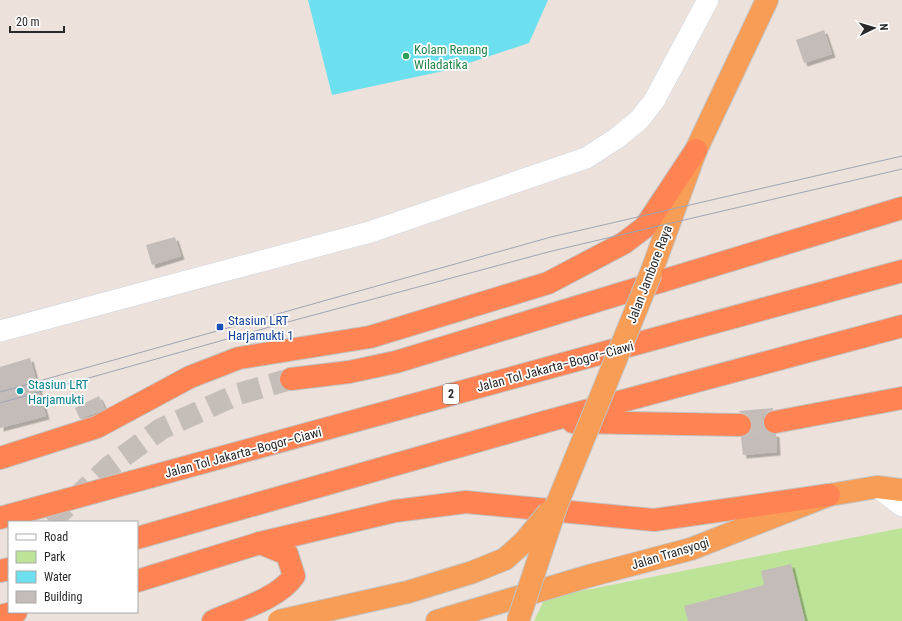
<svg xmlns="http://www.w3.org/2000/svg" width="902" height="621" viewBox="0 0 902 621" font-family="'Roboto Condensed',sans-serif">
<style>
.green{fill:#bce397}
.water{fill:#6de0ef}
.building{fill:#c4bcb8;filter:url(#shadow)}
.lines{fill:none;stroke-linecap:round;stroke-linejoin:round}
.motorway-tunnel{stroke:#c5bdb7;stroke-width:22;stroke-dasharray:22 11;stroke-linecap:butt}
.minor-casing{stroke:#d0d6e2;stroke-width:22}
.trunk-casing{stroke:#c3c3c3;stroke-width:24}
.motorway-casing{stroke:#c3c3c3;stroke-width:24}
.minor{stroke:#fff;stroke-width:21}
.trunk{stroke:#f89d56;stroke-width:22}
.motorway{stroke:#ff8353;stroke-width:22}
.tram{stroke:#9ea4b4;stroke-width:1}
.trunk-bridge-casing{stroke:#c3c3c3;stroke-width:24;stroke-linecap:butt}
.trunk-bridge{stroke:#f89d56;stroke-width:22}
.leisure-dot{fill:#2e9e5b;stroke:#fff;stroke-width:1.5}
.transit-dot{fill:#1a4fb4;stroke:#fff;stroke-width:1.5}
.culture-dot{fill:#0f9aa8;stroke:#fff;stroke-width:1.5}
.labels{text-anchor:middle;stroke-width:3.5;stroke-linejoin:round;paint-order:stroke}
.shield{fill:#fff;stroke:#696969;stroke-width:1}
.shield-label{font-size:12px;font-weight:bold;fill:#292929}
.leisure-label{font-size:13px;fill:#27864d;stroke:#fff;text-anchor:start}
.street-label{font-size:13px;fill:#292929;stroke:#fff}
.transit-label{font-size:13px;fill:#164399;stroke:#fff;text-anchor:start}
.culture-label{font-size:13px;fill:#0d838f;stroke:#fff;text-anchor:start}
</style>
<defs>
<filter id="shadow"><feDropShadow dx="3.5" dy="3.5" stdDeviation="0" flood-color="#0004"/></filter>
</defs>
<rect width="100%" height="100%" fill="#ece2db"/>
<polygon class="green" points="902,528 902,621 534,621 545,598"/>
<polygon class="water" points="308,0 548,0 529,43 448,70 332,95"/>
<g class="building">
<polygon points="824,30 832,54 804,63 796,40"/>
<polygon points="175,237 181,256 152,265 146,245"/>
<polygon points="30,358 46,416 0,428 0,367"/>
<polygon points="99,396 105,409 80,419 75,408"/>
<polygon points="773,408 773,410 767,412 763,418 763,424 766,430 776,434 777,452 743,455 741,437 750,432 752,425 751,419 746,414 739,412 739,411"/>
<polygon points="791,564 805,621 688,621 684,606 764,585 761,571"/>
</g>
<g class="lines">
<g class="motorway-tunnel">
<polyline points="740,425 775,422"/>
<polyline points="50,522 109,467 161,429 238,394 291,379"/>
</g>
<g class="minor-casing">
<g id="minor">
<polyline points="0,331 370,232 586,158 617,138 639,120 654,101 708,0"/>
<polyline points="877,487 902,506"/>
</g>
</g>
<g class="trunk-casing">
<g id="trunk">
<polyline points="651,273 696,150 767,0"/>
<polyline points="437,621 589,576 691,549 829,495 877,487 902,490"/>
</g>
</g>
<g class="motorway-casing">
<g id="motorway">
<polyline points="291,379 349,372 396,362 902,208"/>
<polyline points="573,422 740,425"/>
<polyline points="775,422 902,398"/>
<polyline points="0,458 97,427 190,377 239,358 370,337 548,283 624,243 645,227 696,150"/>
<polyline points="0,518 902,271"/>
<polyline points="137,538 548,421 902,326"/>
<polyline points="0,571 9,569"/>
<polyline points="137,581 260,543 395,511 466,502 654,520 829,495"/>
<polyline points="0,616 16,612"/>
<path d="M213 621C238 610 278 599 294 576L287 554 260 543"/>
</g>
</g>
<use href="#minor" class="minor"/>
<use href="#trunk" class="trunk"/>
<use href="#motorway" class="motorway"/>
<g class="tram">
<polyline points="0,392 551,237 902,156"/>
<polyline points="0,403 284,323 552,251 902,169"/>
</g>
<g class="trunk-bridge-casing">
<g id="trunk-bridge">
<polyline points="279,621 408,592 473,572 505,559 524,542 549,512"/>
<polyline points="518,621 557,504 651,273"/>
</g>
</g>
<use href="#trunk-bridge" class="trunk-bridge"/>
</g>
<circle class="leisure-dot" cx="406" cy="56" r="4"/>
<rect class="transit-dot" x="216" y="323" width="8" height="8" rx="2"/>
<circle class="culture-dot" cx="20" cy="391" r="4"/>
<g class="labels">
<rect class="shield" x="443" y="384" width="16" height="20" rx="3"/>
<g class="shield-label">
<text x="451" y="398">2</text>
</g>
<g class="leisure-label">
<text x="414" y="54">Kolam Renang<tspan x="414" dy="15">Wiladatika</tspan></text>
</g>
<g class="street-label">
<text transform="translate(649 274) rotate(-69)" y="5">Jalan Jambore Raya</text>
<text transform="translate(555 366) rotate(-15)" y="5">Jalan Tol Jakarta–Bogor–Ciawi</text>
<text transform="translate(243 452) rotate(-15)" y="5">Jalan Tol Jakarta–Bogor–Ciawi</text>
<text transform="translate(670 553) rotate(-17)" y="5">Jalan Transyogi</text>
</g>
<g class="transit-label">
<text x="228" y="325">Stasiun LRT<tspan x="228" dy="15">Harjamukti 1</tspan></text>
</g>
<g class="culture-label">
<text x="28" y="389">Stasiun LRT<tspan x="28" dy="15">Harjamukti</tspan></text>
</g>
</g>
<rect x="8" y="521" width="130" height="92" fill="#ffffff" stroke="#a9a9a9"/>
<rect x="16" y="534" width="20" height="6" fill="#ffffff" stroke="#a9a9a9"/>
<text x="44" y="541" font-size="12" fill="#292929">Road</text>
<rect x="16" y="551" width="20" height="12" fill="#bce397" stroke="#a9a9a9"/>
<text x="44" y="561" font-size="12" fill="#292929">Park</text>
<rect x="16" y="571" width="20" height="12" fill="#6de0ef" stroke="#a9a9a9"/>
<text x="44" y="581" font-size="12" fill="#292929">Water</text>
<rect x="16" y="591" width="20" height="12" fill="#c4bcb8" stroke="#a9a9a9"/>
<text x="44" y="601" font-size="12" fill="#292929">Building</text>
<g transform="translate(874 28) rotate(85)" stroke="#ffffff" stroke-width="3" paint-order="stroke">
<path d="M0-3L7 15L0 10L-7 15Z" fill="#292929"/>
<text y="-6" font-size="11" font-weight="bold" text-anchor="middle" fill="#292929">N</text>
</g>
<path d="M10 26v6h54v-6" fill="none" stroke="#292929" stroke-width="2"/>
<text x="16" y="26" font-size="12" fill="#292929" stroke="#ffffff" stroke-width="3" paint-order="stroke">20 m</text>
</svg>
